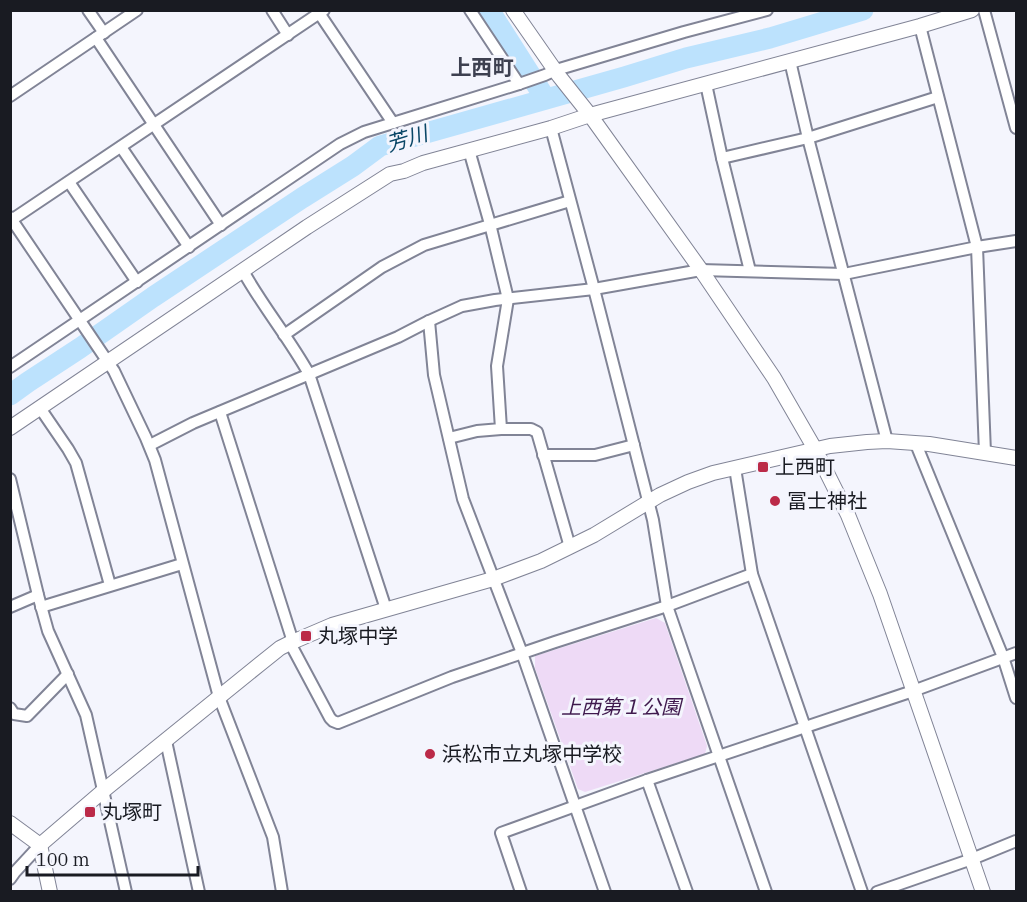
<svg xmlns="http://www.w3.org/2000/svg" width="1027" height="902" viewBox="0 0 1027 902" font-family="'IBM Plex Serif','Noto Sans JP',serif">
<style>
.green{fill:#eedaf6}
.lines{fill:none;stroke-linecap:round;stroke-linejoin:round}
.river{stroke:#bce2fd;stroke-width:21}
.minor-casing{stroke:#818496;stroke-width:14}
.tertiary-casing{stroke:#818496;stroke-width:16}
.minor{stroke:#fff;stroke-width:10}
.tertiary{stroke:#fff;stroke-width:14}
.poi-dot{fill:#bb2a48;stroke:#f4f5fd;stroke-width:2}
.labels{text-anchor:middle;stroke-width:6;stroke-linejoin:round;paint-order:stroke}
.poi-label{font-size:20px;fill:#191b22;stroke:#f4f5fd;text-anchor:start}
.park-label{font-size:20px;font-style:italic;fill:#3f194d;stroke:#f4f5fd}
.neighbourhood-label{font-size:21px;font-weight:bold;fill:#3d4050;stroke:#f4f5fd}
.water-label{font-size:21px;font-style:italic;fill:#0a4767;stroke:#f4f5fd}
</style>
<rect width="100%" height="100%" fill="#f4f5fd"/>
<polygon class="green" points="656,618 665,623 707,746 705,754 585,792 578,789 535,668 535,656"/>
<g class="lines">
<g class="river">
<polyline points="489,10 545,98"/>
<polyline points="10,395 28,382 80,348 153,297 302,198 353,166 380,146 624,77 686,58 770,38 863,10"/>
</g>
<g class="minor-casing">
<g id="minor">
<polyline points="88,10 104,33"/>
<polyline points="272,10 288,35"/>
<polyline points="317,10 393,123"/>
<polyline points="470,10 519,84"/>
<polyline points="984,10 1016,128"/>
<polyline points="920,26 977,247 985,453"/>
<polyline points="96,38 221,225"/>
<polyline points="790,61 808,138 887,441"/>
<polyline points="706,84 722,158 808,138 938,97"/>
<polyline points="10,96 137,10"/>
<polyline points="551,128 594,289 653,520 667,606 766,892"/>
<polyline points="121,147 189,247"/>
<polyline points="722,158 750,271"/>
<polyline points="69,182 137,282"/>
<polyline points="10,217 114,371 146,438 155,460 219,697 273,837 282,892"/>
<polyline points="10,221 324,10"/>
<path d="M243 271C263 307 289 338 309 374L386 609"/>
<polyline points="429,321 434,375 463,499 522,653 605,892"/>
<polyline points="284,335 382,267 424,245 570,201"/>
<polyline points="10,367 340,144 364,132 519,84 545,75 556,70 684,32 767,10"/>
<polyline points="40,408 68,449 76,463 110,585"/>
<polyline points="220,412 293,642"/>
<polyline points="501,429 531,429 537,432 570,547"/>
<polyline points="449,438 477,431 501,429 497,366 508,299 490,224 469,150"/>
<polyline points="916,444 1003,657 1016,698"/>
<polyline points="150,445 193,423 398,337 429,321 462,306 495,300 594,289 701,270 844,274 977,247 1016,241"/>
<polyline points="543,455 595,455 634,445"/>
<polyline points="735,468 752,574 862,892"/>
<polyline points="10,479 38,595 48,631 86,715 126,892"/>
<polyline points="10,607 38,595"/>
<polyline points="41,607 182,564"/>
<polyline points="290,643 330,718 333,721 338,723 452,677 555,642 667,606 752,574"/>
<polyline points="10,708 14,714 27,716 68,674"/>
<polyline points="166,741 199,892"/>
<polyline points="647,780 687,892"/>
<polyline points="10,879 15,872 40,845"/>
<polyline points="521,892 501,833 647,780 913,691 1016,653"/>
<polyline points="877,892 972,859 1016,841"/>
</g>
</g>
<g class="tertiary-casing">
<g id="tertiary">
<polyline points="513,10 559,76 590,115 701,270 774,378 815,449 848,515 880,594 983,892"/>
<polyline points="10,428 307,227 390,174 404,171 423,163 551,128 590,115 920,26 972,10"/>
<polyline points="10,823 40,845 50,892"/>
<polyline points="40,845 103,791 260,664 280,648 290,643 332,625 493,579 541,561 594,535 660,495 688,482 713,473 830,446 867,442 887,441 929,444 1016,458"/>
</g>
</g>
<use href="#minor" class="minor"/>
<use href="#tertiary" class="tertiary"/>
</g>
<g class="poi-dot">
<rect x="757" y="461" width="12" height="12" rx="3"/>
<circle cx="775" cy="501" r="6"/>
<rect x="300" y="630" width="12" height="12" rx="3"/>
<circle cx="430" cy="754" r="6"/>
<rect x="84" y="806" width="12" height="12" rx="3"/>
</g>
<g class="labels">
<g class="poi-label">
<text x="775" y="474">上西町</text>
<text x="787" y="508">冨士神社</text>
<text x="318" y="643">丸塚中学</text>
<text x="442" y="761">浜松市立丸塚中学校</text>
<text x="102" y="819">丸塚町</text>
</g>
<g class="park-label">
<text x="621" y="714">上西第１公園</text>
</g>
<g class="neighbourhood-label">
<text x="482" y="75">上西町</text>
</g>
<g class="water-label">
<text transform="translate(407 139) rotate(-17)" y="7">芳川</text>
</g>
</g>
<rect width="1027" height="902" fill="none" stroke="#191b22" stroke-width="24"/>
<path d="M27 866v9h171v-9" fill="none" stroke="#191b22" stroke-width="3"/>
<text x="36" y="866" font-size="18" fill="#191b22" stroke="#f4f5fd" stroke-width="4.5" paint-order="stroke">100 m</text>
</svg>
